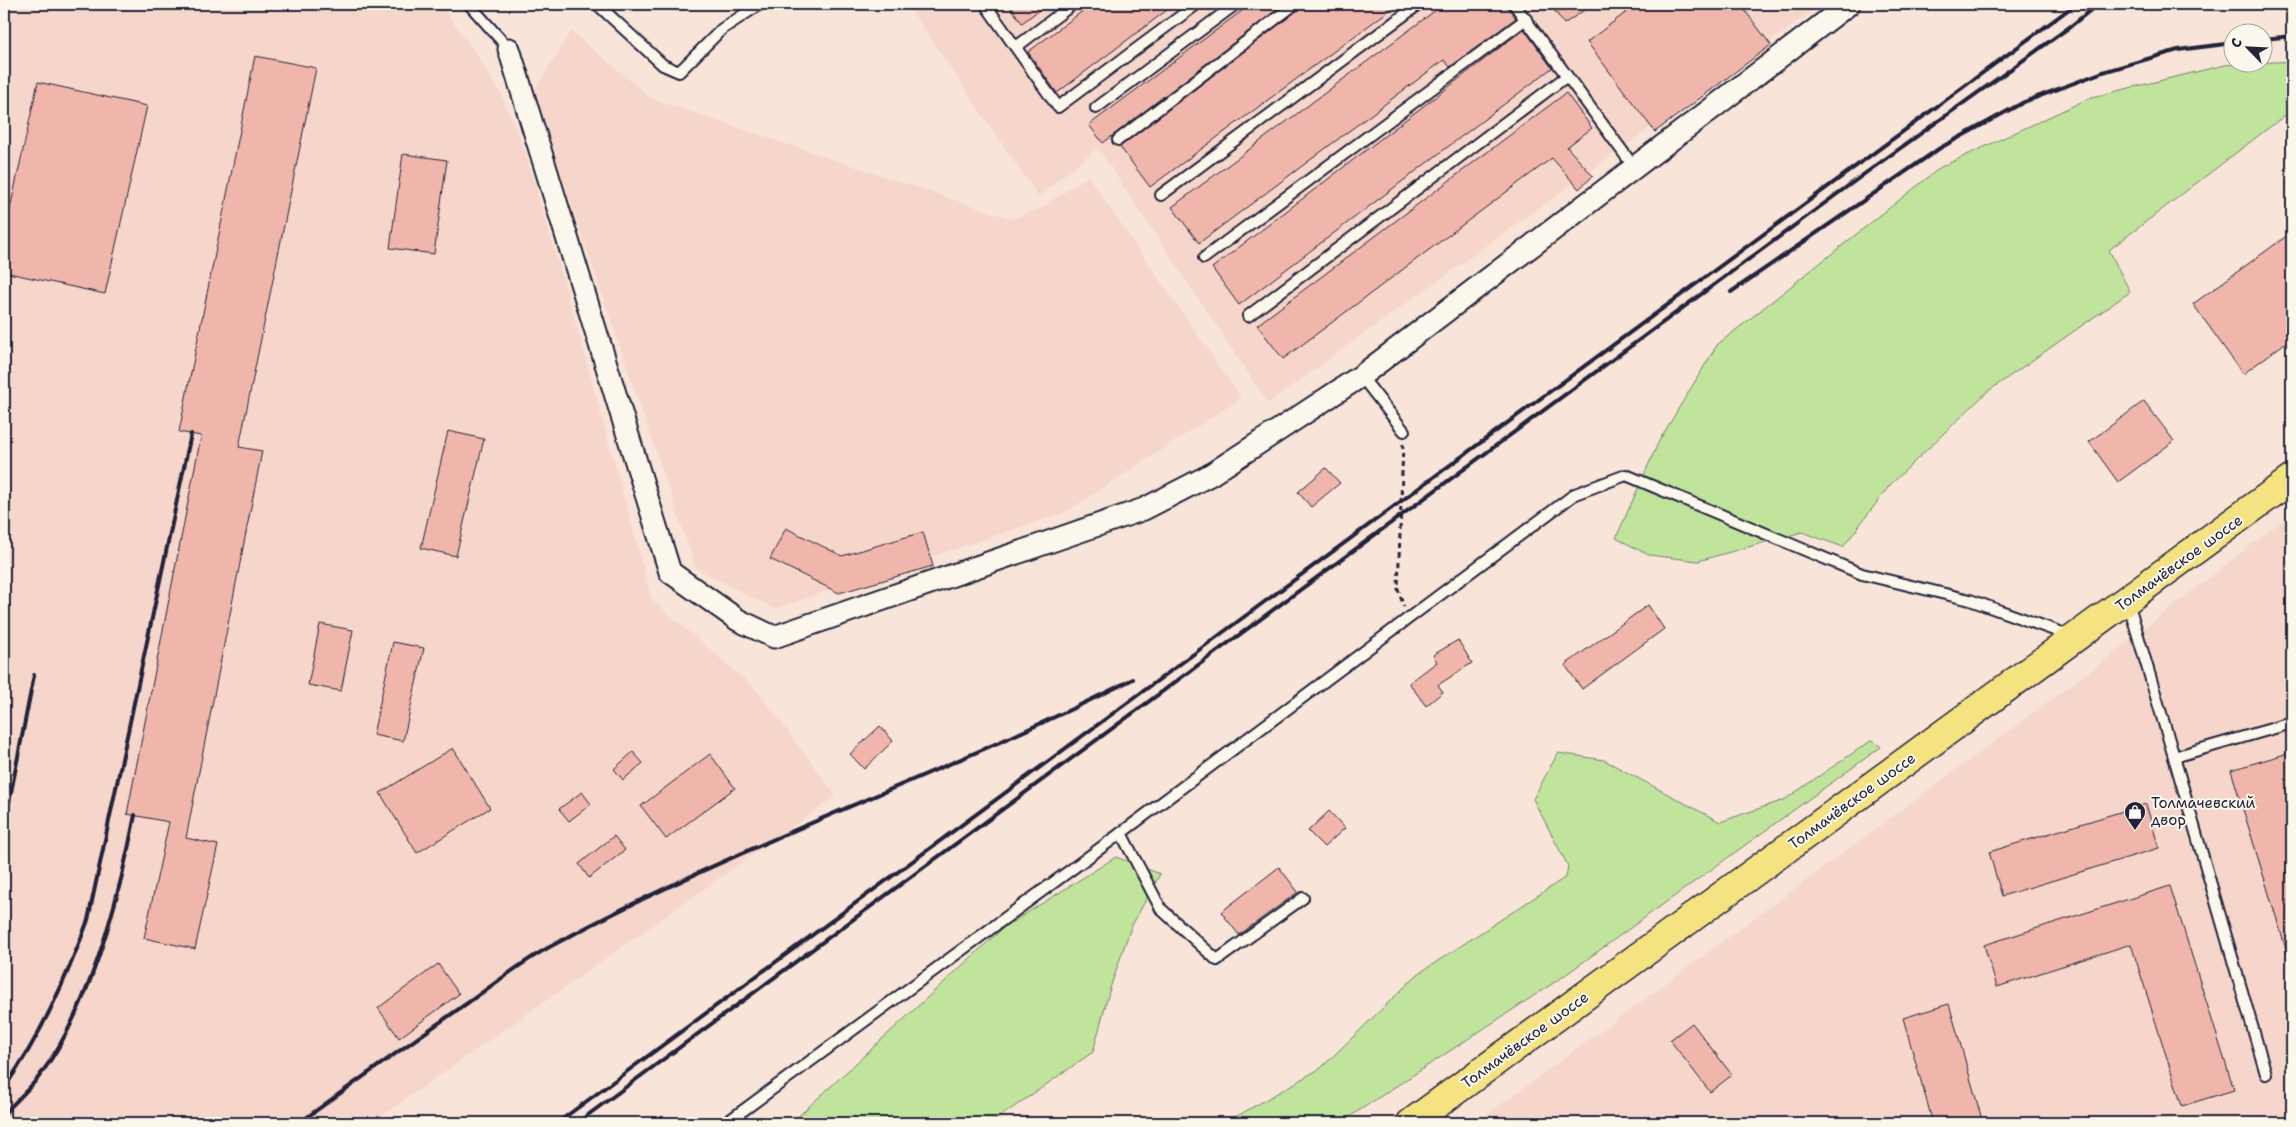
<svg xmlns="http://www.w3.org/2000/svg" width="2296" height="1127" viewBox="0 0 2296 1127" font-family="'Shantell Sans',sans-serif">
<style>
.built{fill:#f6d6ca}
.green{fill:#c1e49d;stroke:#72836c}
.building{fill:#f1b6ab;stroke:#22223b}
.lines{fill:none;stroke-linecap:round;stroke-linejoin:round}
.lane-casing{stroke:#22223b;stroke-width:14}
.street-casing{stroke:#22223b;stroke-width:25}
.primary-casing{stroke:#22223b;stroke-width:31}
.path{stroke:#22223b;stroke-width:3;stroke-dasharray:5 4;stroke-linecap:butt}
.lane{stroke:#fbf7ec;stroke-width:10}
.street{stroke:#fbf7ec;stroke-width:21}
.primary{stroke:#f5e382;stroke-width:28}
.rail{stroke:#22223b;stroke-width:4}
.labels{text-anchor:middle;stroke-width:4;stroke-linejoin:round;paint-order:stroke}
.street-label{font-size:15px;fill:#22223b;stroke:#fbf7ec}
.poi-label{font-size:15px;fill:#22223b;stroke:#fbf7ec;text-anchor:start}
</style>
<rect width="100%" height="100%" fill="#f8e4d8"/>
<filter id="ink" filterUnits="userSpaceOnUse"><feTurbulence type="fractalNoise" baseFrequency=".02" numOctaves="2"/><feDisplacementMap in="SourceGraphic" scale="10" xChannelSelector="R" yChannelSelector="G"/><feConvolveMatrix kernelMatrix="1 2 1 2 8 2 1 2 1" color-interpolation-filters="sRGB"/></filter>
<g filter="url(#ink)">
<g class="built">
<polygon points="4,4 436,4 444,10 475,52 501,94 525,151 573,313 652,600 756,689 836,796 372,1123 4,1123"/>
<polygon points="907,4 1822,4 1268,403 1098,148 1038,196"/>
<polygon points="571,31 652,99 1012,219 1041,208 1088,176 1241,398 1066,512 774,609 696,568 533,93"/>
<polygon points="2292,513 2292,1123 1476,1123 2097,666"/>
</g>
<g class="green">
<polygon points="2292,61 2292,110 2109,250 2130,292 1987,392 1890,485 1843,547 1802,532 1698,561 1649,555 1616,538 1659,441 1717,345 1941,167 2092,97 2225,65"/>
<polygon points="1872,740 1881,747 1561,978 1340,1123 1225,1123 1321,1068 1418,974 1566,877 1568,866 1533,799 1558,753 1604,760 1720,822 1784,800"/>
<polygon points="1116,857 1160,874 1131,927 1110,988 1093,1052 991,1123 791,1123 1003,928"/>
</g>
<g class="building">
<polygon points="1008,4 1047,4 1022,23"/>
<polygon points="1092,4 1175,4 1057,93 1028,52"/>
<polygon points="1251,4 1284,4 1103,143 1089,125"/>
<polygon points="1302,4 1398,4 1150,187 1120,147 1299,9"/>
<polygon points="1444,4 1505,4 1516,18 1450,67 1444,60 1199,243 1172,207"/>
<polygon points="1550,4 1593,4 1564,24"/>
<polygon points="1637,4 1740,4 1771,45 1655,132 1587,42"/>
<polygon points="1524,29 1552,68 1239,305 1212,268"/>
<polygon points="255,56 316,68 239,447 262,451 186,838 218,845 195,949 144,938 169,822 127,814 201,436 179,432"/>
<polygon points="38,82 147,106 105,294 4,272 4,236"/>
<polygon points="1566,93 1592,128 1567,147 1593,176 1579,189 1552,158 1283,359 1257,325"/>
<polygon points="403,154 447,160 434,254 390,248"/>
<polygon points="2292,232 2292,338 2243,374 2193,304"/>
<polygon points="2144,401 2174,441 2118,482 2089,442"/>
<polygon points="448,431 484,439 456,556 421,548"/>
<polygon points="1326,468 1340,483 1311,507 1298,492"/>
<polygon points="786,528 842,556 923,532 933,566 839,593 770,559"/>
<polygon points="1648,605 1664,629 1582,689 1565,665"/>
<polygon points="320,624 353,630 341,691 308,685"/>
<polygon points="1458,640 1472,663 1438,685 1443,692 1426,706 1409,683 1437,662 1433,655"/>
<polygon points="393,642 424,648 403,741 373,735"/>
<polygon points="880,726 893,741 864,769 850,754"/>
<polygon points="453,748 490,808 417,853 380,793"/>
<polygon points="633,752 643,763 623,780 614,769"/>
<polygon points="2292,752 2292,958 2289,959 2231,770"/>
<polygon points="710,754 735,788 666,839 641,806"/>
<polygon points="582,792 591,804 569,821 559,809"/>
<polygon points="2146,804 2159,848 2002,896 1989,852"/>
<polygon points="1329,811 1345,828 1324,847 1308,831"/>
<polygon points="614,836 625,850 589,878 579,864"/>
<polygon points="1279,867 1298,892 1239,935 1221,912"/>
<polygon points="2170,886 2234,1090 2182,1106 2131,944 1997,987 1984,945"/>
<polygon points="438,964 459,994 399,1038 378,1008"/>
<polygon points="1949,1004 1983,1123 1933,1123 1903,1018"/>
<polygon points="1692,1023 1732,1075 1710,1092 1670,1040"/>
</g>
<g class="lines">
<g class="lane-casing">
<g id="lane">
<polyline points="469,4 509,49"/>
<polyline points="597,4 663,65 679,72 722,29 760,4"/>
<polyline points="985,4 1058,107 1197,4"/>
<polyline points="1514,4 1634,167"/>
<polyline points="1016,47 1073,4"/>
<polyline points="1096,108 1236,4"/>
<polyline points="1118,140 1295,4"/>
<polyline points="1161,195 1419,4"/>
<polyline points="1204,258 1526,19"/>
<polyline points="1248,316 1567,76"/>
<polyline points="1361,376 1404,431"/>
<polyline points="2128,602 2174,757 2292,723"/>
<polyline points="2174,757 2266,1074"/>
<polyline points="1121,833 1161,909 1217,960 1303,898"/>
<polyline points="726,1123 1121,833 1575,494 1626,475 1862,574 1970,600 2071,636"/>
</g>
</g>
<g class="street-casing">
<polyline id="street" points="509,49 670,572 738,620 774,637 1144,509 1210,475 1361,376 1849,4"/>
</g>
<g class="primary-casing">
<polyline id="primary" points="1411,1123 2292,479"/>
</g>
<polyline class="path" points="1403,444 1398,589 1404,607"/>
<use href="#lane" class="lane"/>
<use href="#street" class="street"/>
<use href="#primary" class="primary"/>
<g class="rail">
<polyline points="2264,39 2292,36"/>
<polyline points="1731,292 1940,148 2024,102 2103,72 2178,50 2234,43"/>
<polyline points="4,828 34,675"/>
<path d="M4 1088C41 1036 66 979 88 920L191 434"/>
<path d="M4 1114C15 1102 28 1090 38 1078 90 1010 119 898 135 815"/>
<path d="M299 1123C354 1083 410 1043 466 1004 496 983 524 960 557 943 743 842 944 775 1133 679"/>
<polyline points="557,1123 2076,4"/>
<polyline points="577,1123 1867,172 2071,26 2098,4"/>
</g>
</g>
</g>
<defs>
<g id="shop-pin" transform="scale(1.125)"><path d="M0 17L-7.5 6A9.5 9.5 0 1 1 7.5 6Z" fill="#22223b" stroke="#fbf7ec"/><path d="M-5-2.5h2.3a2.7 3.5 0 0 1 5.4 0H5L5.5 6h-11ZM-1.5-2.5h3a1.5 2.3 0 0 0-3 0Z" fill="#fff"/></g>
</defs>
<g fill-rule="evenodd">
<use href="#shop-pin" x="2135" y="812"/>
</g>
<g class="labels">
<g class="street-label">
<text transform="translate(2179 563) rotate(-36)" y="5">Толмачёвское шоссе</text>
<text transform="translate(1852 801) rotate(-36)" y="5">Толмачёвское шоссе</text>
<text transform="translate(1525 1040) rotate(-36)" y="5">Толмачёвское шоссе</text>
</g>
<g class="poi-label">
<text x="2151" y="808">Толмачевский<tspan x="2151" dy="17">двор</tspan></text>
</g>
</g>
<rect width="2296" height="1127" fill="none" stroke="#fbf7ec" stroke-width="20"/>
<rect x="10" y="10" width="2276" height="1107" fill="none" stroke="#22223b" stroke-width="2" filter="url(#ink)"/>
<g transform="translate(2248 48) rotate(294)"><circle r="24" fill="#fbf7ec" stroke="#a4a2a5"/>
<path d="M0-4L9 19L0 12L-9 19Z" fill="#22223b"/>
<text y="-8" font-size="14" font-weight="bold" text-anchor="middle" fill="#22223b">С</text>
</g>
</svg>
